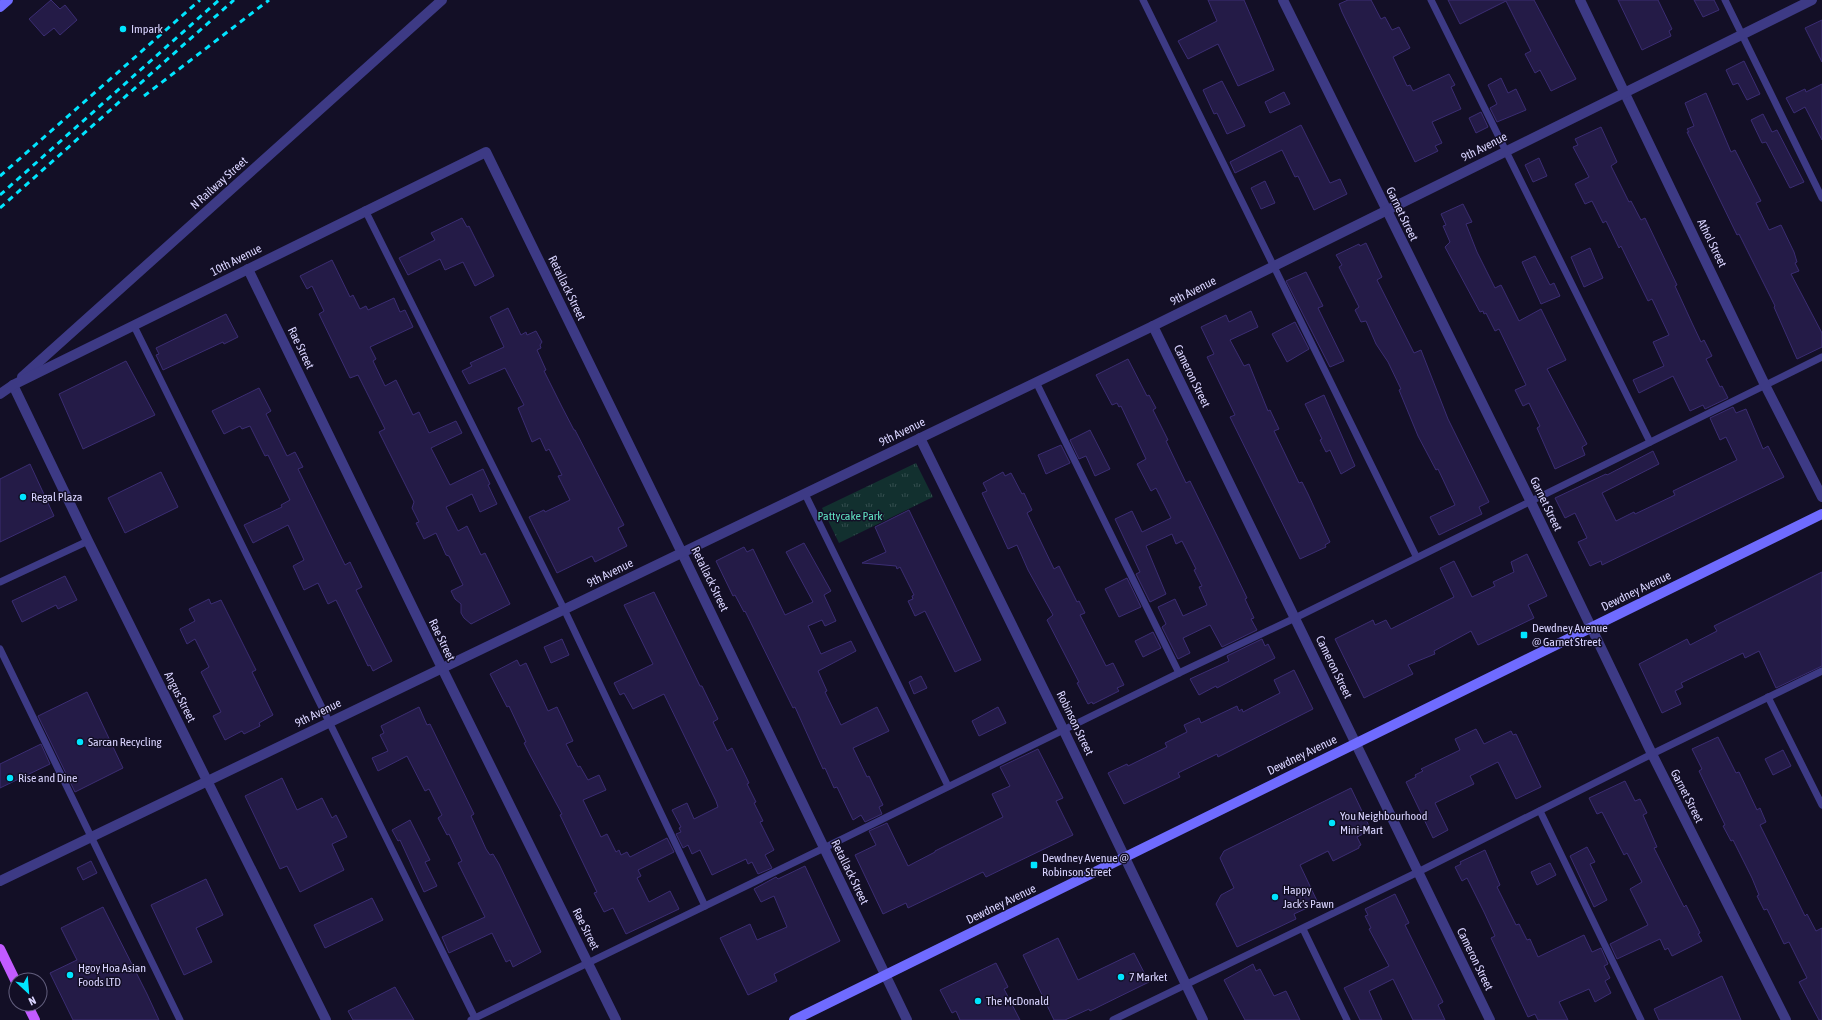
<svg xmlns="http://www.w3.org/2000/svg" width="1822" height="1020" viewBox="0 0 1822 1020" font-family="'Asap Condensed',sans-serif">
<style>
.park{fill:url(#park-tufts)}
.building{fill:#241b47;stroke:#3b2d73}
.lines{fill:none;stroke-linecap:round;stroke-linejoin:round}
.service{stroke:#3d3a85;stroke-width:7}
.minor{stroke:#3d3a85;stroke-width:10}
.secondary{stroke:#6f6bff;stroke-width:10}
.primary{stroke:#c25bff;stroke-width:10}
.rail{stroke:#00e5ff;stroke-width:3;stroke-dasharray:6 5;stroke-linecap:butt}
.poi-dot{fill:#00e5ff;stroke:#130f26;stroke-width:1.5}
.labels{text-anchor:middle;stroke-width:3;stroke-linejoin:round;paint-order:stroke}
.poi-label{font-size:12px;fill:#d9d4ff;stroke:#130f26;text-anchor:start}
.street-label{font-size:12px;fill:#d9d4ff;stroke:#130f26}
.park-label{font-size:12px;fill:#5fe0c0;stroke:#130f26}
</style>
<defs>
<pattern id="park-tufts" width="24" height="20" patternUnits="userSpaceOnUse"><rect width="24" height="20" fill="#12302f"/><path d="M3 7l-1-3M5 7V3M7 7l1-3M15 17l-1-3M17 17v-4M19 17l1-3" fill="none" stroke="#344d4e"/></pattern>
</defs>
<rect width="100%" height="100%" fill="#130f26"/>
<polygon class="park" points="916,463 933,497 839,543 822,508"/>
<g class="building">
<polygon points="51,0 60,9 65,5 77,20 60,35 54,28 44,36 29,19"/>
<polygon points="1208,0 1244,0 1274,70 1238,86 1218,44 1188,59 1178,41 1217,21"/>
<polygon points="1348,0 1371,0 1381,19 1385,17 1392,30 1399,27 1410,48 1393,57 1407,86 1410,85 1413,91 1449,74 1455,85 1451,87 1461,109 1432,122 1442,143 1435,146 1438,151 1415,162 1342,12 1339,4"/>
<polygon points="1448,0 1534,0 1576,79 1551,91 1540,70 1535,73 1525,54 1531,51 1506,1 1460,24"/>
<polygon points="1618,0 1658,0 1672,29 1669,31 1671,36 1642,50"/>
<polygon points="1694,0 1714,0 1719,10 1703,17"/>
<polygon points="1822,20 1822,62 1805,28"/>
<polygon points="1744,61 1760,94 1747,100 1738,83 1733,85 1726,70"/>
<polygon points="1501,78 1508,93 1516,89 1526,110 1497,122 1490,108 1497,104 1488,85"/>
<polygon points="1222,81 1245,126 1227,134 1217,113 1214,114 1203,90"/>
<polygon points="1822,84 1822,140 1805,107 1794,113 1786,98 1805,89 1806,92"/>
<polygon points="1284,92 1290,104 1270,113 1265,102"/>
<polygon points="1706,93 1731,152 1735,150 1761,201 1756,203 1769,230 1781,225 1794,252 1797,262 1795,263 1799,271 1791,274 1822,333 1822,347 1797,359 1774,307 1775,306 1739,234 1737,235 1687,132 1689,132 1687,129 1694,126 1685,103"/>
<polygon points="1481,112 1488,127 1476,133 1469,118"/>
<polygon points="1763,114 1772,132 1777,130 1804,182 1790,188 1766,142 1762,143 1751,120"/>
<polygon points="1301,125 1330,183 1340,179 1347,194 1314,210 1298,176 1295,177 1282,150 1235,173 1230,162"/>
<polygon points="1601,127 1617,162 1611,166 1629,202 1631,201 1641,220 1645,218 1677,285 1675,286 1692,323 1701,342 1704,340 1712,356 1706,359 1720,387 1722,386 1728,398 1705,409 1703,405 1690,411 1673,376 1639,393 1633,380 1664,366 1653,342 1669,335 1652,299 1648,301 1621,246 1619,248 1606,221 1603,223 1592,201 1585,204 1575,184 1589,177 1573,147 1578,145 1575,139"/>
<polygon points="1539,158 1547,176 1533,182 1525,165"/>
<polygon points="1265,181 1275,203 1261,209 1251,188"/>
<polygon points="1463,204 1472,222 1466,224 1477,252 1495,288 1501,285 1519,321 1541,309 1566,360 1547,369 1587,444 1582,447 1585,455 1555,469 1537,428 1540,426 1529,403 1523,406 1515,390 1526,385 1499,329 1495,331 1486,313 1484,314 1483,311 1480,312 1445,247 1450,242 1443,226 1446,225 1441,214"/>
<polygon points="462,218 467,227 469,226 494,276 475,286 463,262 445,270 440,259 408,275 399,258 435,240 431,233"/>
<polygon points="1366,243 1382,277 1377,280 1414,353 1421,350 1448,419 1489,502 1479,507 1482,514 1439,535 1430,517 1455,505 1438,469 1436,470 1418,436 1399,390 1401,389 1388,362 1376,344 1366,321 1361,322 1355,310 1359,307 1339,267 1342,265 1336,255 1359,244 1360,246"/>
<polygon points="1590,248 1603,278 1584,287 1571,257"/>
<polygon points="1535,256 1550,285 1554,283 1560,296 1541,304 1522,262"/>
<polygon points="332,260 350,297 353,295 360,309 366,306 368,310 394,298 400,312 405,310 413,327 370,347 376,359 373,361 385,386 396,380 413,415 419,412 429,433 456,421 462,433 431,448 450,485 483,469 490,484 488,485 497,504 480,512 472,494 446,507 458,531 467,526 481,555 485,553 510,604 471,624 464,618 461,613 461,604 455,599 451,591 463,585 449,556 446,555 436,533 424,539 416,523 419,522 412,508 414,502 379,432 385,429 358,375 350,378 319,314 324,311 312,286 307,289 300,276"/>
<polygon points="1306,272 1323,306 1318,308 1344,361 1330,367 1286,281"/>
<polygon points="508,308 521,335 526,332 527,335 536,331 542,342 540,345 541,348 537,350 546,370 544,371 562,407 574,430 575,430 624,525 618,528 627,546 595,562 592,556 557,573 529,517 544,510 545,512 570,500 558,476 562,475 549,449 546,451 540,438 532,442 518,408 524,405 505,368 469,384 462,371 472,366 470,363 504,347 490,317"/>
<polygon points="1251,311 1258,327 1230,340 1244,366 1249,364 1268,411 1270,410 1279,429 1274,431 1299,483 1302,482 1308,494 1330,542 1325,545 1326,547 1300,559 1230,417 1235,415 1207,357 1214,354 1201,327 1226,315 1229,322"/>
<polygon points="226,314 238,337 224,344 223,342 163,370 156,355 159,354 156,348"/>
<polygon points="1295,322 1309,349 1287,362 1272,334"/>
<polygon points="1128,359 1147,396 1149,395 1156,408 1153,410 1168,440 1166,441 1186,483 1190,481 1221,544 1247,598 1245,599 1254,618 1251,619 1257,630 1222,647 1210,625 1183,638 1190,653 1178,659 1162,627 1166,624 1158,607 1175,599 1183,616 1207,605 1199,587 1202,586 1194,570 1196,569 1182,541 1176,544 1172,534 1146,546 1166,594 1150,602 1136,574 1140,572 1115,519 1132,511 1142,532 1171,518 1156,488 1151,491 1137,464 1146,459 1121,406 1119,407 1117,403 1112,405 1096,375"/>
<polygon points="126,361 155,415 83,449 59,394"/>
<polygon points="259,388 271,411 266,414 287,456 295,452 303,467 298,469 345,565 350,562 362,587 356,590 392,661 373,671 370,665 368,666 336,600 328,604 318,583 304,590 293,566 304,560 288,525 253,543 244,525 282,507 281,505 290,500 268,455 265,456 250,426 242,429 240,426 224,434 212,411"/>
<polygon points="1324,395 1355,466 1341,474 1330,450 1326,452 1320,440 1322,439 1305,404"/>
<polygon points="1733,407 1736,413 1746,409 1763,449 1768,446 1784,477 1602,565 1601,561 1590,566 1578,542 1587,538 1575,513 1565,518 1555,498 1606,474 1607,475 1653,451 1659,464 1602,493 1616,521 1634,512 1635,514 1675,495 1673,491 1737,460 1726,437 1720,440 1710,418"/>
<polygon points="1090,430 1110,469 1095,476 1086,456 1079,459 1070,440"/>
<polygon points="1061,445 1070,463 1046,474 1038,455"/>
<polygon points="30,464 54,516 0,542 0,479"/>
<polygon points="161,472 178,507 125,533 108,498"/>
<polygon points="1003,472 1005,476 1011,473 1022,494 1024,493 1032,510 1027,513 1054,569 1059,566 1077,602 1079,601 1085,613 1080,615 1106,666 1113,663 1124,685 1117,688 1119,691 1093,704 1092,702 1088,704 1077,683 1079,682 1047,620 1053,615 1028,570 1017,545 1008,549 982,493 987,491 983,483"/>
<polygon points="909,510 981,660 955,672 925,611 915,616 908,601 913,599 912,596 914,595 900,567 897,569 896,566 862,563 886,552 875,527"/>
<polygon points="804,543 831,591 824,595 836,621 825,626 822,620 808,626 821,654 851,641 856,651 818,671 827,691 825,692 841,725 877,707 889,731 853,748 867,777 869,776 883,805 879,807 882,814 865,822 861,815 853,820 837,787 834,788 825,768 823,769 795,707 793,708 745,611 744,612 735,595 733,596 716,561 744,547 747,552 753,549 785,615 813,602 786,552"/>
<polygon points="1527,554 1547,596 1528,605 1534,618 1478,645 1471,631 1434,651 1435,654 1408,665 1413,674 1364,698 1335,639 1373,620 1375,625 1386,620 1391,629 1454,597 1440,568 1454,561 1472,597 1495,586 1493,582 1514,572 1511,562"/>
<polygon points="1822,572 1822,666 1776,688 1759,651 1745,658 1743,653 1681,683 1683,687 1675,691 1681,704 1662,713 1639,664 1687,639 1690,645 1717,631 1714,626"/>
<polygon points="65,576 77,600 58,609 56,605 22,622 12,601"/>
<polygon points="1127,578 1141,607 1119,617 1105,589"/>
<polygon points="654,592 700,686 702,686 718,719 713,722 727,751 732,748 749,783 747,784 756,802 754,803 763,821 760,822 774,850 765,855 772,868 758,874 752,862 748,864 746,859 712,875 700,850 692,854 688,845 683,848 676,834 681,832 679,828 681,827 672,810 687,803 694,819 718,807 716,801 664,694 633,709 624,693 620,695 614,683 653,664 624,605"/>
<polygon points="209,599 211,604 221,600 256,670 252,672 273,715 259,723 260,726 244,734 242,731 225,740 213,716 221,712 201,672 209,667 195,639 187,644 180,629 195,621 189,609"/>
<polygon points="1153,632 1161,648 1143,657 1135,641"/>
<polygon points="562,639 569,655 551,663 544,647"/>
<polygon points="1262,639 1265,646 1268,644 1275,658 1217,688 1216,686 1199,695 1190,679 1229,661 1227,656"/>
<polygon points="517,660 520,666 526,663 548,711 557,707 573,741 566,744 578,767 580,766 588,780 599,775 606,790 583,800 601,837 607,834 616,852 619,850 621,855 627,852 630,857 667,838 674,852 638,870 641,876 637,878 649,902 670,891 679,909 626,934 613,908 604,912 594,893 597,892 560,815 562,814 530,755 524,743 526,742 509,706 507,707 490,674"/>
<polygon points="1294,670 1313,709 1218,757 1217,754 1178,773 1180,777 1124,804 1108,773 1127,764 1128,766 1167,747 1165,743 1187,732 1184,725 1199,718 1201,723 1237,706 1239,711 1242,709 1243,712 1280,693 1274,680"/>
<polygon points="921,676 927,688 914,694 909,682"/>
<polygon points="87,692 123,768 75,792 38,716"/>
<polygon points="419,707 427,725 430,724 474,814 471,816 486,849 490,855 493,854 499,864 541,952 513,967 510,960 506,962 492,933 449,953 442,937 485,917 458,863 462,861 449,834 447,835 438,818 442,815 429,789 425,791 407,756 378,771 372,758 388,751 380,735 384,733 381,726"/>
<polygon points="998,707 1006,723 979,736 972,721"/>
<polygon points="1476,729 1484,744 1511,731 1513,735 1516,734 1541,787 1516,799 1498,762 1470,776 1474,784 1435,803 1448,830 1433,838 1406,782 1416,777 1415,775 1423,771 1421,769 1460,750 1455,739"/>
<polygon points="1718,737 1736,773 1739,772 1757,810 1760,808 1766,822 1760,825 1805,916 1807,914 1816,931 1822,928 1822,1020 1819,1020 1799,982 1807,978 1789,942 1784,944 1767,909 1764,910 1757,896 1759,895 1752,878 1733,840 1731,841 1723,826 1725,825 1699,771 1702,769 1692,749"/>
<polygon points="41,744 50,764 0,788 0,764"/>
<polygon points="1038,749 1063,798 1056,801 1073,835 986,877 983,872 908,908 906,903 883,914 855,855 876,845 869,831 887,823 908,866 935,852 935,851 1003,817 992,794 1010,786 1000,767"/>
<polygon points="1783,750 1791,766 1773,775 1765,759"/>
<polygon points="282,778 297,810 322,798 332,818 336,815 347,837 332,844 344,870 300,892 287,866 280,869 245,796"/>
<polygon points="1625,781 1635,801 1640,799 1647,813 1643,815 1657,847 1654,848 1684,907 1686,905 1700,933 1698,934 1702,941 1672,956 1668,948 1665,950 1660,939 1617,959 1610,944 1648,925 1630,889 1642,882 1627,853 1624,855 1602,812 1597,814 1589,798"/>
<polygon points="1351,788 1371,830 1357,837 1361,845 1359,846 1359,848 1333,861 1328,851 1300,865 1318,903 1294,914 1296,919 1237,947 1216,904 1221,895 1234,888 1220,858 1224,851"/>
<polygon points="410,820 430,860 425,862 437,886 424,892 400,840 398,841 392,830"/>
<polygon points="1587,847 1595,862 1590,864 1607,900 1594,907 1570,856"/>
<polygon points="1485,850 1500,885 1497,887 1516,925 1519,924 1527,940 1530,939 1538,957 1584,935 1592,952 1601,948 1608,964 1604,966 1610,978 1605,981 1611,993 1595,1002 1589,989 1559,1002 1568,1020 1538,1020 1535,1014 1528,1017 1491,938 1495,936 1484,912 1467,878 1462,881 1455,867 1461,864 1460,862"/>
<polygon points="91,861 97,873 83,880 77,868"/>
<polygon points="1550,863 1556,875 1537,885 1531,872"/>
<polygon points="805,866 840,941 774,974 777,981 748,995 720,938 750,924 757,940 787,927 774,896 761,902 754,889 776,877 778,879"/>
<polygon points="206,879 223,915 196,928 212,962 184,975 151,905"/>
<polygon points="1395,894 1409,923 1405,925 1443,1002 1438,1005 1445,1020 1413,1020 1393,979 1369,991 1382,1020 1360,1020 1344,988 1389,966 1369,929 1371,928 1365,916 1368,915 1365,909"/>
<polygon points="372,898 383,920 325,948 314,925"/>
<polygon points="103,907 147,994 159,1020 73,1020 50,973 77,960 61,928"/>
<polygon points="1058,938 1078,980 1134,953 1149,982 1090,1011 1089,1009 1065,1020 1054,1020 1023,955"/>
<polygon points="996,963 1008,987 1004,989 1020,1020 960,1020 956,1011 952,1013 940,990"/>
<polygon points="1253,964 1256,971 1260,969 1274,996 1286,991 1300,1020 1245,1020 1224,980"/>
<polygon points="1722,976 1741,1020 1659,1020 1654,1009"/>
<polygon points="395,987 414,1020 353,1020 348,1011"/>
</g>
<g class="lines">
<g class="service">
<polyline points="1143,0 1416,556"/>
<polyline points="1431,0 1650,442"/>
<polyline points="1725,0 1822,198"/>
<polyline points="365,210 564,609 705,906"/>
<polyline points="134,326 475,1018"/>
<polyline points="1036,382 1179,673"/>
<polyline points="805,494 948,786"/>
<polyline points="0,582 88,541"/>
<polyline points="0,649 180,1020"/>
<polyline points="1768,697 1822,805"/>
<polyline points="1540,811 1641,1020"/>
<polyline points="1303,929 1347,1020"/>
<polyline points="471,1020 824,848 1179,673 1295,618 1822,357"/>
<polyline points="1113,1020 1418,872 1652,754 1822,671"/>
</g>
<g class="minor">
<polyline points="1283,0 1530,500 1652,754 1786,1020"/>
<polyline points="1580,0 1765,385 1822,497"/>
<polyline points="248,269 442,668 616,1020"/>
<polyline points="1153,326 1490,1020"/>
<polyline points="22,377 442,0"/>
<polyline points="13,385 88,541 326,1020"/>
<polyline points="0,394 13,385 486,152 682,553 907,1020"/>
<polyline points="920,438 1064,731 1203,1020"/>
<polyline points="0,881 1153,326 1812,0"/>
</g>
<g class="secondary">
<polyline points="0,7 8,0"/>
<polyline points="794,1020 1822,514"/>
</g>
<g class="primary">
<polyline points="0,949 16,982"/>
<polyline points="27,1004 35,1020"/>
</g>
<g class="rail">
<polyline points="144,96 269,0"/>
<polyline points="0,176 200,0"/>
<polyline points="0,195 219,0"/>
<polyline points="0,208 234,0"/>
</g>
</g>
<g class="poi-dot">
<circle cx="123" cy="29" r="4"/>
<circle cx="23" cy="497" r="4"/>
<rect x="1520" y="631" width="8" height="8" rx="2"/>
<circle cx="80" cy="742" r="4"/>
<circle cx="10" cy="778" r="4"/>
<circle cx="1332" cy="823" r="4"/>
<rect x="1030" y="861" width="8" height="8" rx="2"/>
<circle cx="1275" cy="897" r="4"/>
<circle cx="70" cy="975" r="4"/>
<circle cx="1121" cy="977" r="4"/>
<circle cx="978" cy="1001" r="4"/>
</g>
<g class="labels">
<g class="poi-label">
<text x="131" y="33">Impark</text>
<text x="31" y="501">Regal Plaza</text>
<text x="1532" y="632">Dewdney Avenue<tspan x="1532" dy="14">@ Garnet Street</tspan></text>
<text x="88" y="746">Sarcan Recycling</text>
<text x="18" y="782">Rise and Dine</text>
<text x="1340" y="820">You Neighbourhood<tspan x="1340" dy="14">Mini-Mart</tspan></text>
<text x="1042" y="862">Dewdney Avenue @<tspan x="1042" dy="14">Robinson Street</tspan></text>
<text x="1283" y="894">Happy<tspan x="1283" dy="14">Jack's Pawn</tspan></text>
<text x="78" y="972">Hgoy Hoa Asian<tspan x="78" dy="14">Foods LTD</tspan></text>
<text x="1129" y="981">7 Market</text>
<text x="986" y="1005">The McDonald</text>
</g>
<g class="street-label">
<text transform="translate(1484 147) rotate(-27)" y="4">9th Avenue</text>
<text transform="translate(219 183) rotate(-42)" y="4">N Railway Street</text>
<text transform="translate(1402 214) rotate(64)" y="4">Garnet Street</text>
<text transform="translate(1712 243) rotate(64)" y="4">Athol Street</text>
<text transform="translate(236 260) rotate(-27)" y="4">10th Avenue</text>
<text transform="translate(567 288) rotate(64)" y="4">Retallack Street</text>
<text transform="translate(1193 291) rotate(-27)" y="4">9th Avenue</text>
<text transform="translate(301 348) rotate(64)" y="4">Rae Street</text>
<text transform="translate(1192 376) rotate(64)" y="4">Cameron Street</text>
<text transform="translate(902 432) rotate(-26)" y="4">9th Avenue</text>
<text transform="translate(1546 504) rotate(64)" y="4">Garnet Street</text>
<text transform="translate(610 573) rotate(-26)" y="4">9th Avenue</text>
<text transform="translate(710 579) rotate(64)" y="4">Retallack Street</text>
<text transform="translate(1636 591) rotate(-26)" y="4">Dewdney Avenue</text>
<text transform="translate(442 640) rotate(64)" y="4">Rae Street</text>
<text transform="translate(1334 667) rotate(64)" y="4">Cameron Street</text>
<text transform="translate(180 697) rotate(63)" y="4">Angus Street</text>
<text transform="translate(318 713) rotate(-26)" y="4">9th Avenue</text>
<text transform="translate(1075 723) rotate(64)" y="4">Robinson Street</text>
<text transform="translate(1302 755) rotate(-26)" y="4">Dewdney Avenue</text>
<text transform="translate(1687 796) rotate(63)" y="4">Garnet Street</text>
<text transform="translate(850 872) rotate(64)" y="4">Retallack Street</text>
<text transform="translate(1001 904) rotate(-26)" y="4">Dewdney Avenue</text>
<text transform="translate(586 929) rotate(63)" y="4">Rae Street</text>
<text transform="translate(1475 959) rotate(64)" y="4">Cameron Street</text>
</g>
<g class="park-label">
<text x="850" y="520">Pattycake Park</text>
</g>
</g>
<g transform="translate(28 992) rotate(154)"><circle r="19" fill="#130f26" stroke="#625e7d"/>
<path d="M0-3L7 15L0 10L-7 15Z" fill="#00e5ff"/>
<text y="-6" font-size="11" font-weight="bold" text-anchor="middle" fill="#d9d4ff">N</text>
</g>
</svg>
